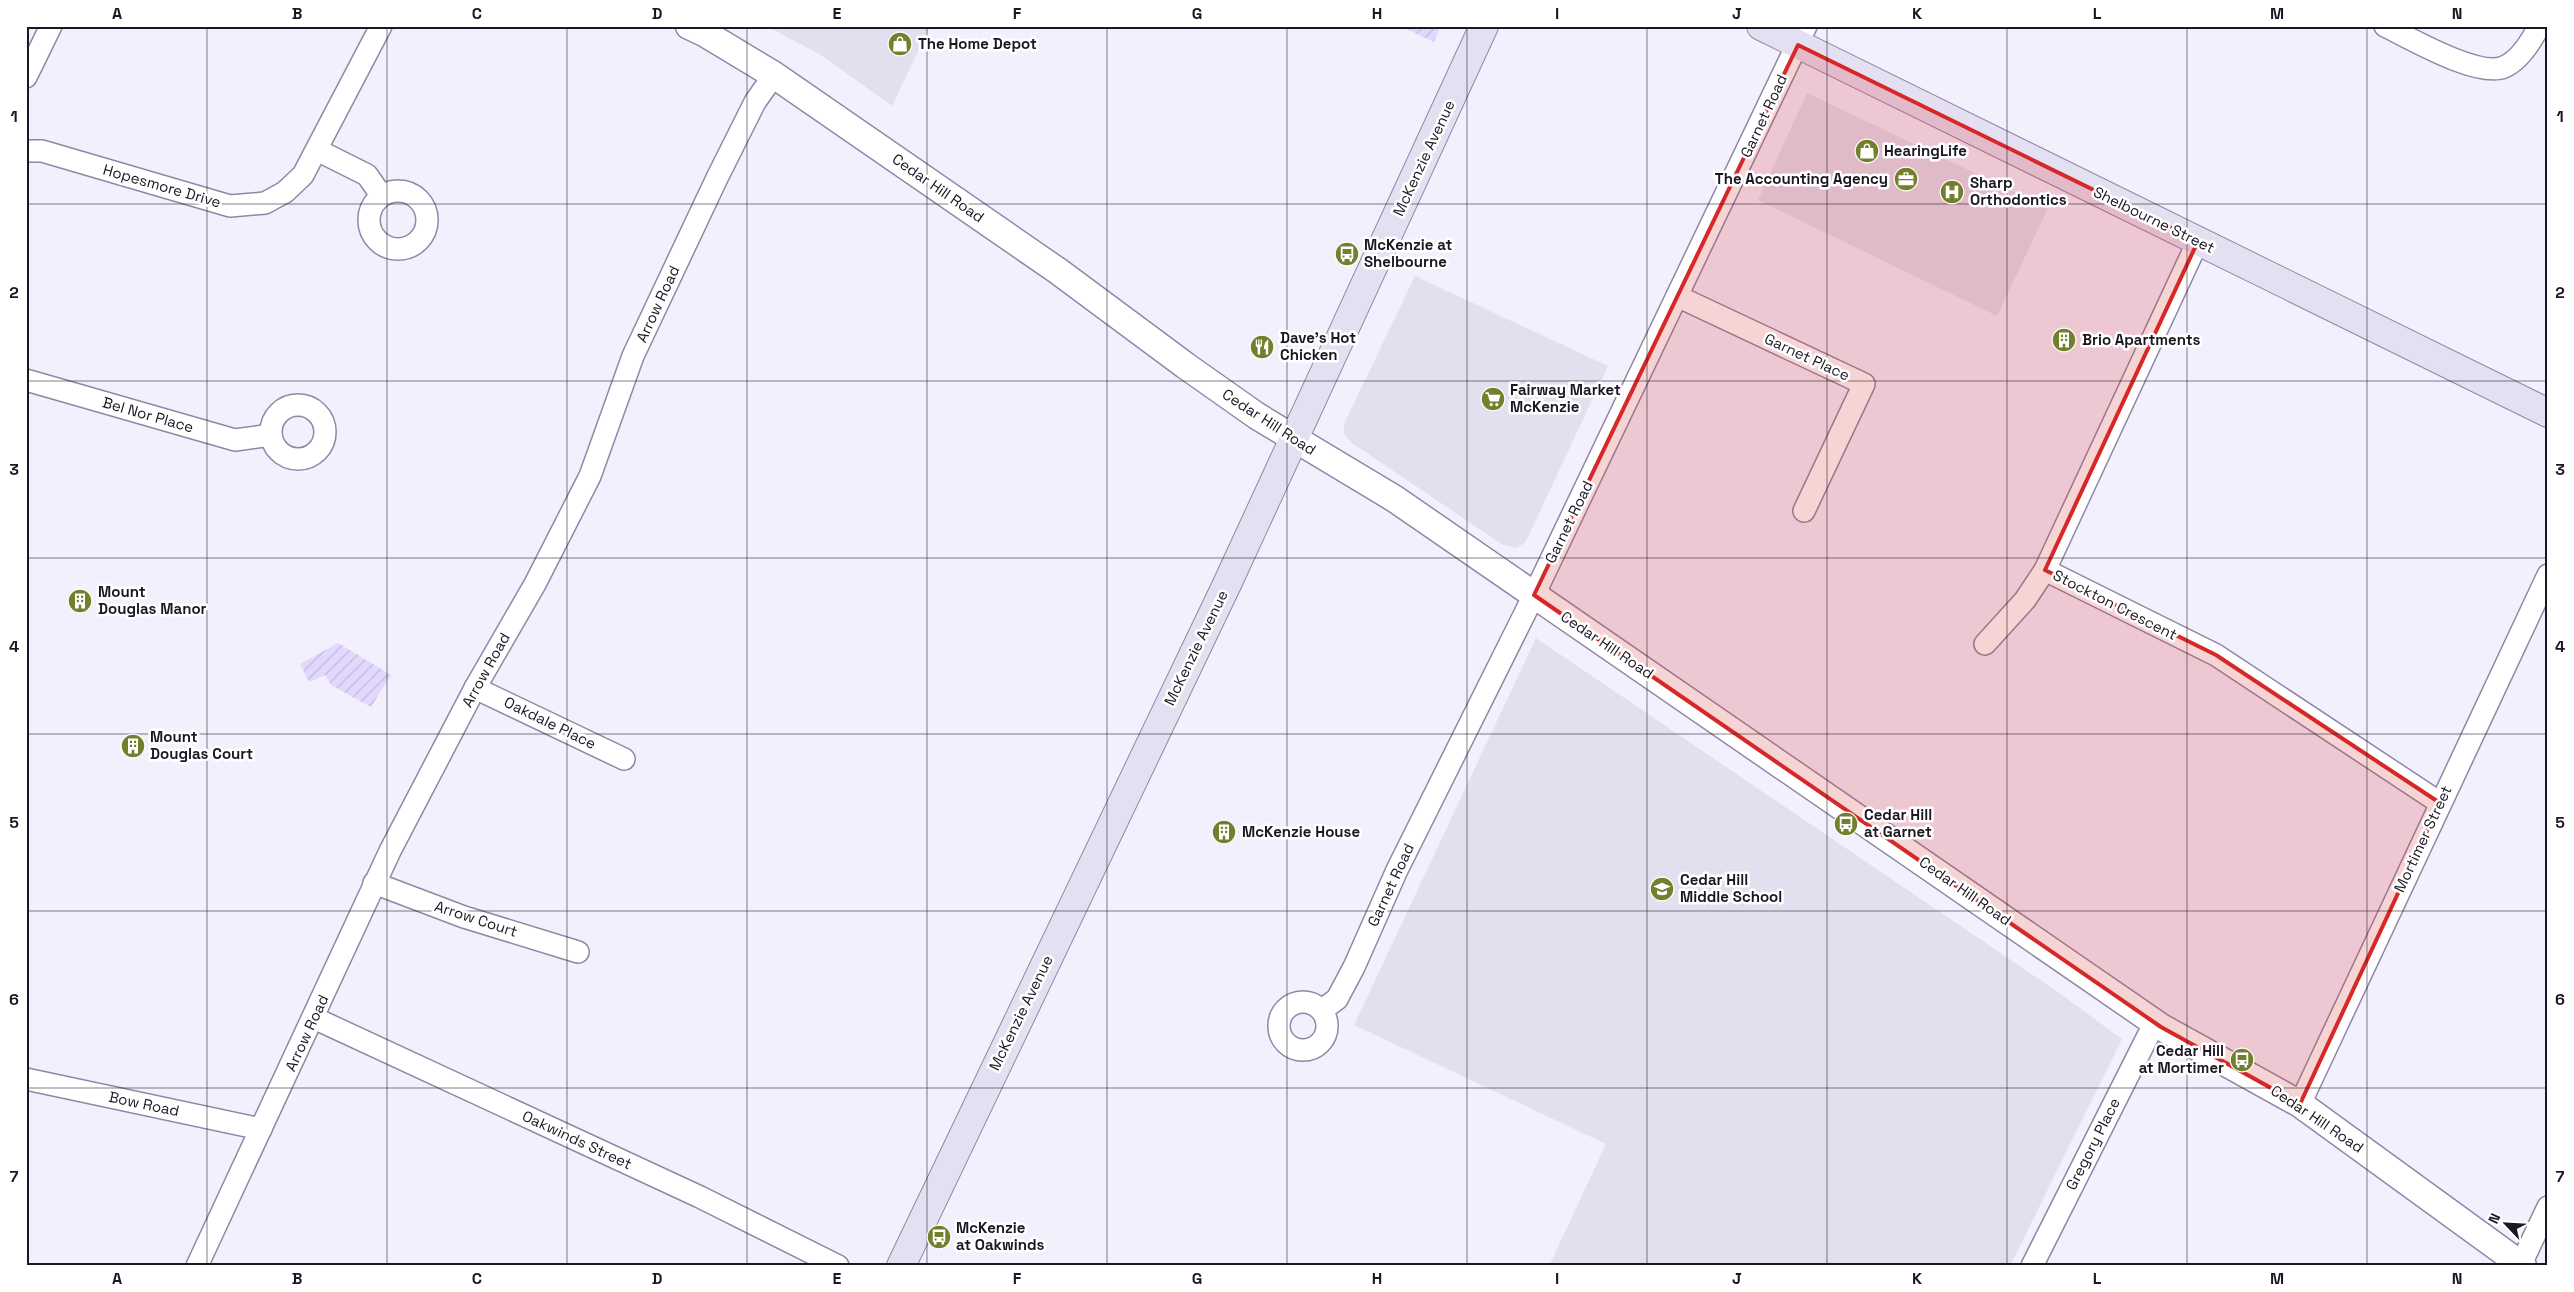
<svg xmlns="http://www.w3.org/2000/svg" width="2574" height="1292" viewBox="0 0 2574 1292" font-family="'Space Grotesk',sans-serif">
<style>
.built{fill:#e4dfef}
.garden{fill:url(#garden-furrows)}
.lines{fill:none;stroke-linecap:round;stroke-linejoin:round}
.minor-casing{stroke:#9087a8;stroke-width:24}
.tertiary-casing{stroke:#9087a8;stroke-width:29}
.secondary-casing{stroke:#9087a8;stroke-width:30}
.minor{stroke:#fff;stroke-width:21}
.tertiary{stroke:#fff;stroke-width:26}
.secondary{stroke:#e5dff2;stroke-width:28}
.marked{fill:#d62828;fill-opacity:0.2;stroke:#d62828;stroke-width:4;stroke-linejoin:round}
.grid{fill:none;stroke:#1b1723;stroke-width:1;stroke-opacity:0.55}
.labels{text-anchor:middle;stroke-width:5;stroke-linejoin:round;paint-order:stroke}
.poi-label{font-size:15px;font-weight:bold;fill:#1b1723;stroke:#fff;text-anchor:start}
.street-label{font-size:15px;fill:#1b1723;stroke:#fff}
.neatline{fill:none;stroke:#1b1723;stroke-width:2}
.grid-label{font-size:16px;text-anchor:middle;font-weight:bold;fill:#1b1723}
</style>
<defs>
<pattern id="garden-furrows" width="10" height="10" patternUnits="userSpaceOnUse" patternTransform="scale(1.25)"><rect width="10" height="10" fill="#e2d8fe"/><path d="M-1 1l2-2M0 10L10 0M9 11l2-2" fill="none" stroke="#c1b9d9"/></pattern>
</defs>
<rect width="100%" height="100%" fill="#f3f0fe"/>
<g class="built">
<polygon points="766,26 930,26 892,106 821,55"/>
<polygon points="1807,93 2048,208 1997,316 1758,200"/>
<polygon points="1415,276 1608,366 1528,537 1525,543 1516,548 1503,545 1352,443 1344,434 1344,424"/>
<polygon points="1536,638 2058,992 2122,1039 2010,1266 1549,1266 1606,1144 1354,1025"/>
</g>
<g class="garden">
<polygon points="1426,26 1441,26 1434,42 1404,28"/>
<polygon points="338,643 391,675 371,707 331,685 325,675 309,682 300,664"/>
</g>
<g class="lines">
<g class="minor-casing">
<g id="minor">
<path d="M2385 26C2410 38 2478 78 2504 67 2520 60 2531 42 2539 26"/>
<polyline points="26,77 51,26"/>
<polyline points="317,150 367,175 381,195"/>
<polyline points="26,151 42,151 230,206 265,203 285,192 303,175 381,26"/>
<circle cx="398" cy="220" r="29"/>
<polyline points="1677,296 1864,384 1804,511"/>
<polyline points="26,380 235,440 271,435"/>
<circle cx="298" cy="432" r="27"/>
<polyline points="2045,570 2216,655 2440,803"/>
<polyline points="1985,644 2025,600 2045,570 2198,241"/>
<polyline points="475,688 624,759"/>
<polyline points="374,883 464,917 578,952"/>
<circle cx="1303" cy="1026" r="24"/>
<polyline points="1322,1010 1337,999 1354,967 1397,870 1534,595 1806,26"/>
<polyline points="314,1018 700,1197 838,1266"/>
<polyline points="26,1079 261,1129"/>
<polyline points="2300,1104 2548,575"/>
<polyline points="2521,1264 2548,1207"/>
<polyline points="197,1266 390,851 475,688 535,584 590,476 633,356 717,178 755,102 774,75"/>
<polyline points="2032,1266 2155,1022"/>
</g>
</g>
<g class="tertiary-casing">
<polyline id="tertiary" points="689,26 706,34 774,75 1058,271 1186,366 1257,416 1395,499 2161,1027 2300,1104 2523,1266"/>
</g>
<g class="secondary-casing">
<g id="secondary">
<polyline points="1761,26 2548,413"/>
<polyline points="901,1266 1228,582 1484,26"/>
</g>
</g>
<use href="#minor" class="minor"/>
<use href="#tertiary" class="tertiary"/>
<use href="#secondary" class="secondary"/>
</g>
<path class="marked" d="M1798 45 2198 241 2045 570 2216 655 2440 803 2300 1104 2161 1027 1534 595Z"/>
<path class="grid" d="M207 26V1266M387 26V1266M567 26V1266M747 26V1266M927 26V1266M1107 26V1266M1287 26V1266M1467 26V1266M1647 26V1266M1827 26V1266M2007 26V1266M2187 26V1266M2367 26V1266M26 204H2548M26 381H2548M26 558H2548M26 734H2548M26 911H2548M26 1088H2548"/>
<defs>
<g id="shop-disc" transform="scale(1.25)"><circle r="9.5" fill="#727f2c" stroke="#fff"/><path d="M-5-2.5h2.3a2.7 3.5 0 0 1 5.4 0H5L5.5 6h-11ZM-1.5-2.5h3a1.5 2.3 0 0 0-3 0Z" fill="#fff"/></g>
<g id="office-disc" transform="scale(1.25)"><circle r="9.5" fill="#727f2c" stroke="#fff"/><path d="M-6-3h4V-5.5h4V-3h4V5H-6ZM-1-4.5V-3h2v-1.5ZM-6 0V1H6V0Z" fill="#fff"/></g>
<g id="hospital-disc" transform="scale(1.25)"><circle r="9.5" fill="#727f2c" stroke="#fff"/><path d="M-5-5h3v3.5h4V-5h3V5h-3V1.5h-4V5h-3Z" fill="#fff"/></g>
<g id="bus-disc" transform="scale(1.25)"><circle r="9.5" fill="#727f2c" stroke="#fff"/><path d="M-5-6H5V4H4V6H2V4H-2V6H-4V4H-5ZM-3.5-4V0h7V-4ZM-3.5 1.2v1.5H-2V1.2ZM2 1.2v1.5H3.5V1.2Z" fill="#fff"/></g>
<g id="building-disc" transform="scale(1.25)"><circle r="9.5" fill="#727f2c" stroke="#fff"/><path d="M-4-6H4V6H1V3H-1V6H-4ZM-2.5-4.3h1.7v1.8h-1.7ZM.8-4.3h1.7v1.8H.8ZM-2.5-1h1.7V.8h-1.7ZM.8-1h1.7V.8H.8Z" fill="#fff"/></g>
<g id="restaurant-disc" transform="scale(1.25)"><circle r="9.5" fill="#727f2c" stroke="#fff"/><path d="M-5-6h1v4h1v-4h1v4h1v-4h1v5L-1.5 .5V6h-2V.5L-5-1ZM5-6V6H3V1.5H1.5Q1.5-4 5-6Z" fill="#fff"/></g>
<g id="supermarket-disc" transform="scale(1.25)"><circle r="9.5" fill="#727f2c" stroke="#fff"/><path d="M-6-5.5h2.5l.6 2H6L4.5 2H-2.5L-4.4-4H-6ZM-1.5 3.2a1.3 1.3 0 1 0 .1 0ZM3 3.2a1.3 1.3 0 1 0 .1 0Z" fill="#fff"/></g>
<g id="school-disc" transform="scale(1.25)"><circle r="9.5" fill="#727f2c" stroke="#fff"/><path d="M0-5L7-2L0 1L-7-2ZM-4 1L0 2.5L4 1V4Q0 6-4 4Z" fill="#fff"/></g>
</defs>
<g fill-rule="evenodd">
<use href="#shop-disc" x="900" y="44"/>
<use href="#shop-disc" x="1867" y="151"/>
<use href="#office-disc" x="1906" y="179"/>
<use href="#hospital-disc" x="1952" y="192"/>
<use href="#bus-disc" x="1347" y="254"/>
<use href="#building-disc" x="2064" y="340"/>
<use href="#restaurant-disc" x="1262" y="347"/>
<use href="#supermarket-disc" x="1493" y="399"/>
<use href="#building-disc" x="80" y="601"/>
<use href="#building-disc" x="133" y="746"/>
<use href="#bus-disc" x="1846" y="824"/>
<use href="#building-disc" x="1224" y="832"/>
<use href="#school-disc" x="1662" y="889"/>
<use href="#bus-disc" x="2242" y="1060"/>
<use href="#bus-disc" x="939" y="1237"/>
</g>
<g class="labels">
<g class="poi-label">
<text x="918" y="49">The Home Depot</text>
<text x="1884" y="156">HearingLife</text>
<text x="1888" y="184" text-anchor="end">The Accounting Agency</text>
<text x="1970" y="188">Sharp<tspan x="1970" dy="17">Orthodontics</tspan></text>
<text x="1364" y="250">McKenzie at<tspan x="1364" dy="17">Shelbourne</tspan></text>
<text x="1280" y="343">Dave's Hot<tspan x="1280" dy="17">Chicken</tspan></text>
<text x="2082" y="345">Brio Apartments</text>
<text x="1510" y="395">Fairway Market<tspan x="1510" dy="17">McKenzie</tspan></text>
<text x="98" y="597">Mount<tspan x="98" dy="17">Douglas Manor</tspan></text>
<text x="150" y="742">Mount<tspan x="150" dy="17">Douglas Court</tspan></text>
<text x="1864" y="820">Cedar Hill<tspan x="1864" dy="17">at Garnet</tspan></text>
<text x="1242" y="837">McKenzie House</text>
<text x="1680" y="885">Cedar Hill<tspan x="1680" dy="17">Middle School</tspan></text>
<text x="2224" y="1056" text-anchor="end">Cedar Hill<tspan x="2224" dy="17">at Mortimer</tspan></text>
<text x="956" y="1233">McKenzie<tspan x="956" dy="17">at Oakwinds</tspan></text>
</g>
<g class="street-label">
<text transform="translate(1764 116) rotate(-65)" y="5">Garnet Road</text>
<text transform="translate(1424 158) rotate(-65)" y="5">McKenzie Avenue</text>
<text transform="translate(162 186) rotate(16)" y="5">Hopesmore Drive</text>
<text transform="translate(938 188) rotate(35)" y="5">Cedar Hill Road</text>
<text transform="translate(2154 220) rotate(26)" y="5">Shelbourne Street</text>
<text transform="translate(658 304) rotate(-65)" y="5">Arrow Road</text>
<text transform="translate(1807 357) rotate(25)" y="5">Garnet Place</text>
<text transform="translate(148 415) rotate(16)" y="5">Bel Nor Place</text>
<text transform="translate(1269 422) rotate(33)" y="5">Cedar Hill Road</text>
<text transform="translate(1569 522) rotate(-64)" y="5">Garnet Road</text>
<text transform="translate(2115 605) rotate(27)" y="5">Stockton Crescent</text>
<text transform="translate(1607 645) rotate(34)" y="5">Cedar Hill Road</text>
<text transform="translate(1196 648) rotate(-64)" y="5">McKenzie Avenue</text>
<text transform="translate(486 670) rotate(-61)" y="5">Arrow Road</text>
<text transform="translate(550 723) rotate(26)" y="5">Oakdale Place</text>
<text transform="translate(2423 839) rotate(-65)" y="5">Mortimer Street</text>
<text transform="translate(1391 885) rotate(-65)" y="5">Garnet Road</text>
<text transform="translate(1965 891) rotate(35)" y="5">Cedar Hill Road</text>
<text transform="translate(476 919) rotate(18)" y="5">Arrow Court</text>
<text transform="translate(1021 1013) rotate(-64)" y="5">McKenzie Avenue</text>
<text transform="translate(307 1033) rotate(-65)" y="5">Arrow Road</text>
<text transform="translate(144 1104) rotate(12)" y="5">Bow Road</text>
<text transform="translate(2317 1119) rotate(34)" y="5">Cedar Hill Road</text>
<text transform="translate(577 1140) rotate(25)" y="5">Oakwinds Street</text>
<text transform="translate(2093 1144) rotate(-63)" y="5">Gregory Place</text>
</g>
</g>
<rect width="2574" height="1292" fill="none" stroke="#ffffff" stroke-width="55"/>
<g transform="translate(2506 1224) rotate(295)" stroke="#ffffff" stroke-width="4" paint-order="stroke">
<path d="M0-4L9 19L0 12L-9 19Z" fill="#1b1723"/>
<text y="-8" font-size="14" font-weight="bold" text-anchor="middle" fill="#1b1723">N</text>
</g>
<rect x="28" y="28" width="2518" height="1236" class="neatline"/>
<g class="grid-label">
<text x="117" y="19">A</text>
<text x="297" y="19">B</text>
<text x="477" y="19">C</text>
<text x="657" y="19">D</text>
<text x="837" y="19">E</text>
<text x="1017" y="19">F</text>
<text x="1197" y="19">G</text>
<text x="1377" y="19">H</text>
<text x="1557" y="19">I</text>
<text x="1737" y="19">J</text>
<text x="1917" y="19">K</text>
<text x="2097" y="19">L</text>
<text x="2277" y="19">M</text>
<text x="2457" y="19">N</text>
<text x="14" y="122">1</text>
<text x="2560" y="122">1</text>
<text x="14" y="298">2</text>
<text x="2560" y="298">2</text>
<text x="14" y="475">3</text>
<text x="2560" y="475">3</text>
<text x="14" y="652">4</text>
<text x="2560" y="652">4</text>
<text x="14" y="828">5</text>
<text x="2560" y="828">5</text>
<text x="14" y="1005">6</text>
<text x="2560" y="1005">6</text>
<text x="14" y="1182">7</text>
<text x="2560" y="1182">7</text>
<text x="117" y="1284">A</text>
<text x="297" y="1284">B</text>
<text x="477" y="1284">C</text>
<text x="657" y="1284">D</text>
<text x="837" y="1284">E</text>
<text x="1017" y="1284">F</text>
<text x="1197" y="1284">G</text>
<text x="1377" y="1284">H</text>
<text x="1557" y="1284">I</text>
<text x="1737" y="1284">J</text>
<text x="1917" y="1284">K</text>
<text x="2097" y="1284">L</text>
<text x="2277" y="1284">M</text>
<text x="2457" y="1284">N</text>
</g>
</svg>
